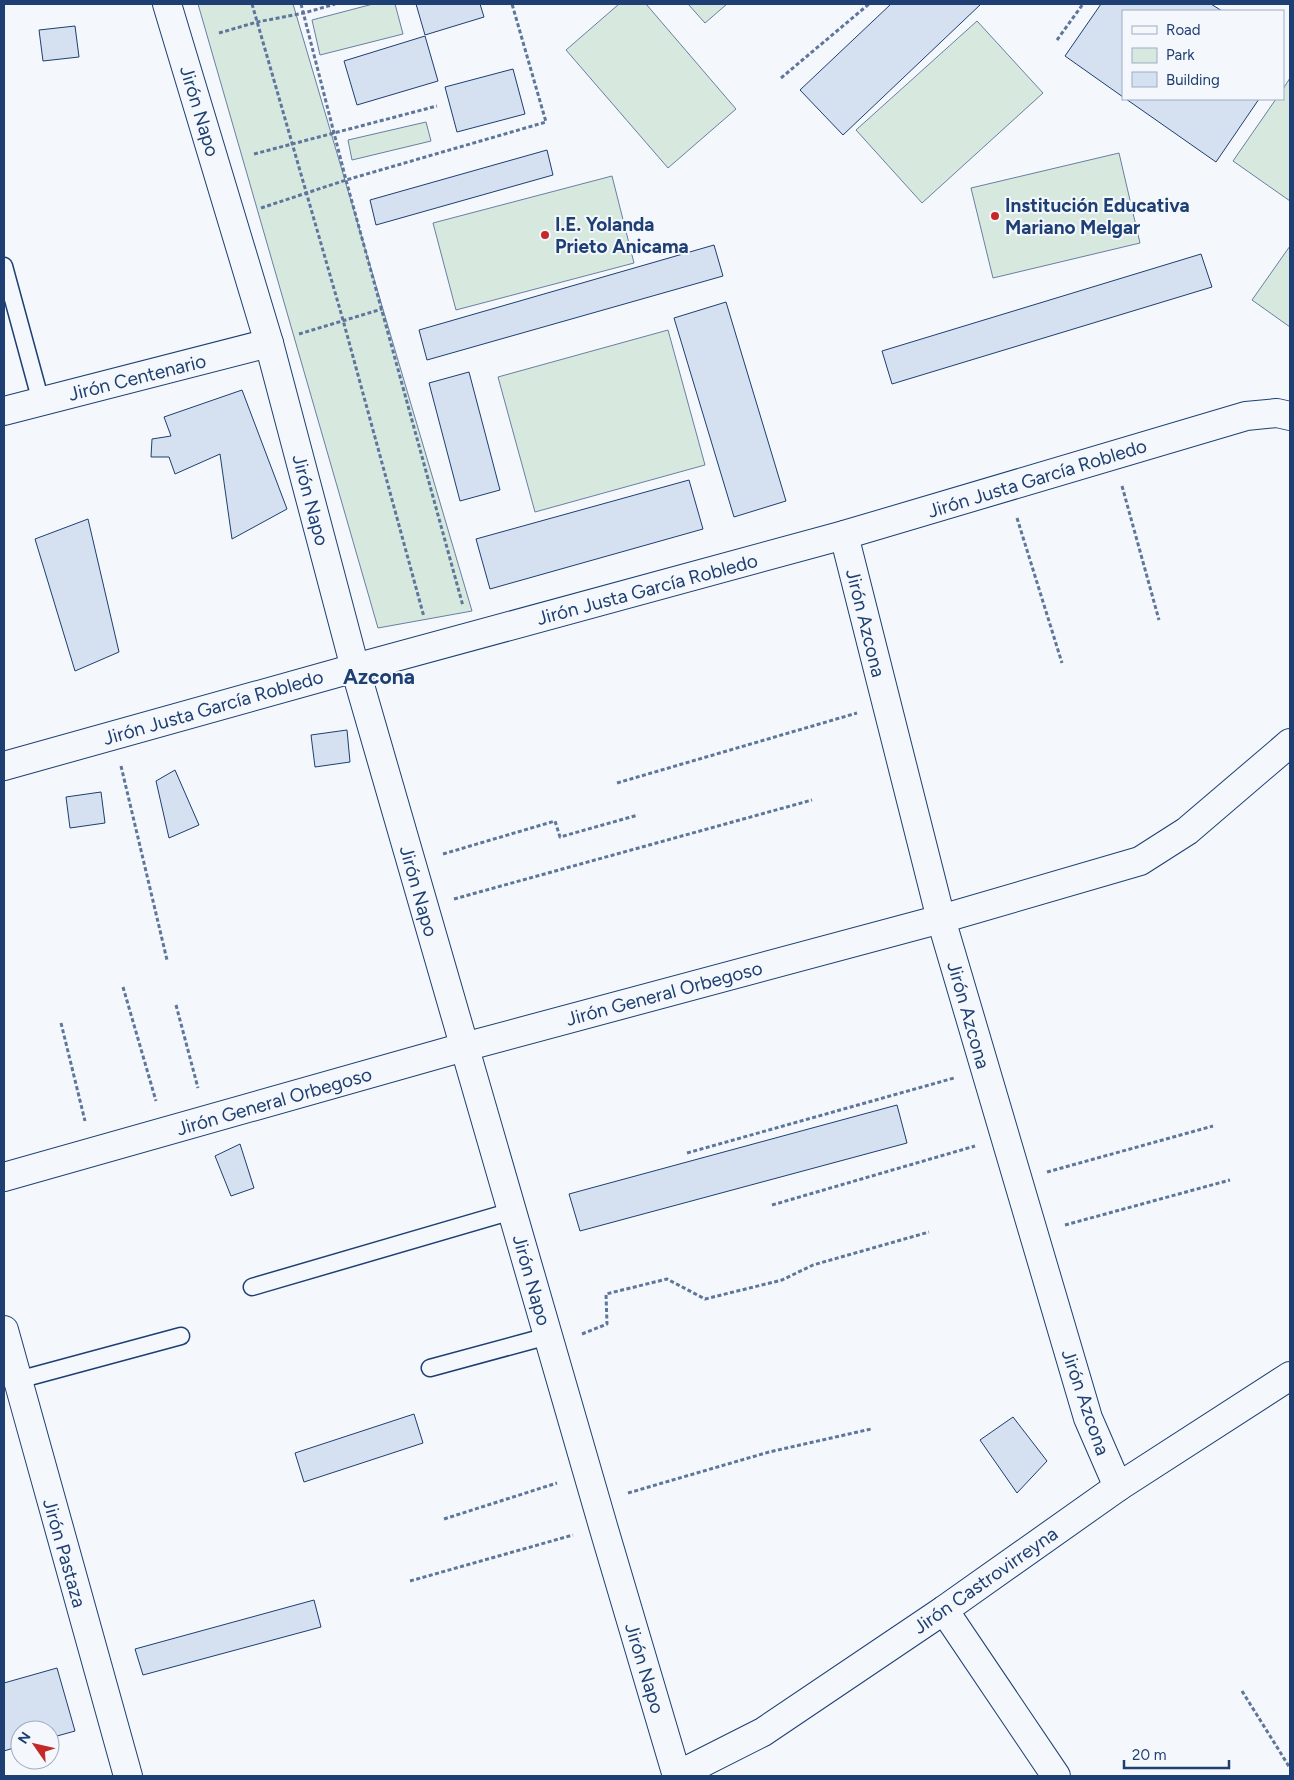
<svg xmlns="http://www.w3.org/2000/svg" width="1294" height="1780" viewBox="0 0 1294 1780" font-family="Figtree,sans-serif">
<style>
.green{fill:#d7e8df;stroke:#687fa3}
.building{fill:#d5e0f0;stroke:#1d3f73}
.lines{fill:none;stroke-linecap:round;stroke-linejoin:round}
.service-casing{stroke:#1d3f73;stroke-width:19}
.minor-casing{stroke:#1d3f73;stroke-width:30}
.tertiary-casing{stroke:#1d3f73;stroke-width:30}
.path{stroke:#5e769c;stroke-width:3;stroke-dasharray:4 2.5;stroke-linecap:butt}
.service{stroke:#f4f7fb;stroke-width:16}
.minor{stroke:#f4f7fb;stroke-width:28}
.tertiary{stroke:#f4f7fb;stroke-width:28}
.poi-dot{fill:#c62828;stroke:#f4f7fb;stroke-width:2}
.labels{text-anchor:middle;stroke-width:4;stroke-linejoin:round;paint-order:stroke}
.street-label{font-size:19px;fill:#1d3f73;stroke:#f4f7fb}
.poi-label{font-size:19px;font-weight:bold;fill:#1d3f73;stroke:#f4f7fb;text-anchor:start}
.quarter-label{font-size:21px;font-weight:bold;fill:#1d3f73;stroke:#f4f7fb}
</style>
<rect width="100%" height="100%" fill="#f4f7fb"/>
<g class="green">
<polygon points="198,4 293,4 472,611 378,628"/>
<polygon points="373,4 395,4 403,34 320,55 312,20"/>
<polygon points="619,4 646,4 736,109 668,168 566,50"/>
<polygon points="688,4 727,4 705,23"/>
<polygon points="977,21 1043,93 922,203 856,130"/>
<polygon points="1290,78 1290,201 1233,161 1276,99 1283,99 1283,89"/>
<polygon points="426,122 431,141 352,160 348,140"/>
<polygon points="1119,153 1140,243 993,278 971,188"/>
<polygon points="612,176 634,263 456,310 433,223"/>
<polygon points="1290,246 1290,327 1252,300"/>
<polygon points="668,330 705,465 535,512 498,377"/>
</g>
<g class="building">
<polygon points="416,4 480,4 484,17 425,35"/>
<polygon points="891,4 981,4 843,135 800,90"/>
<polygon points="1101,4 1211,4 1222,11 1123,11 1123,97 1065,56"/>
<polygon points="75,26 79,57 43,61 39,30"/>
<polygon points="425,36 438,81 357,105 344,61"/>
<polygon points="513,69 525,114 457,132 445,87"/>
<polygon points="1126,99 1259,99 1216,162"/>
<polygon points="547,150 553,175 376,225 370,200"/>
<polygon points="714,245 723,276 427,360 419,330"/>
<polygon points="1201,254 1212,287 892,384 882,351"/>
<polygon points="726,302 786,501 734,517 674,318"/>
<polygon points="469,372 500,490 460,501 429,383"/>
<polygon points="242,390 287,509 232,539 220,454 175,474 169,457 151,457 152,439 171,436 164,417"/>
<polygon points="689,480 703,529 490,589 476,539"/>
<polygon points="88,519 119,652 75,671 35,539"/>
<polygon points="347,730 350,762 315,767 311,735"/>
<polygon points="175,770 199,825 169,838 156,781"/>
<polygon points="101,792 105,823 70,828 66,797"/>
<polygon points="897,1105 907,1143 580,1231 569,1194"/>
<polygon points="240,1144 254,1188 231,1196 215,1156"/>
<polygon points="414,1414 423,1443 304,1482 295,1453"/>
<polygon points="1013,1417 1047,1461 1017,1493 980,1440"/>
<polygon points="314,1600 321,1627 143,1675 135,1649"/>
<polygon points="57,1668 75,1731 50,1738 50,1730 20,1730 20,1746 4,1751 4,1683"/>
</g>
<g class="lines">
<g class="service-casing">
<g id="service">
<polyline points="4,266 41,402"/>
<polyline points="252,1287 512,1211"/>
<polyline points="430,1368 548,1336"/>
<polyline points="18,1380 181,1336"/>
</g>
</g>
<g class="minor-casing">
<g id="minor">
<polyline points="167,4 269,343 355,668 603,1526 677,1776"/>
<polyline points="4,411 269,343"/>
<polyline points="844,535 941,919 1088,1418 1118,1487"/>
<polyline points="4,766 355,668 844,535 1246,416 1277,413 1290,416"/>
<polyline points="4,1330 128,1776"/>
<polyline points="944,1610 1056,1776"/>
</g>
</g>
<g class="tertiary-casing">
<g id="tertiary">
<polyline points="4,1177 464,1047 941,919 1140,861 1187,831 1290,743"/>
<polyline points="676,1776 763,1732 944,1610 1118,1487 1290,1376"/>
</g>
</g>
<g class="path">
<polyline points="252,4 343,320 424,617"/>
<polyline points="301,4 346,180 463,606"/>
<polyline points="219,33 257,22 304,13 335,4"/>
<polyline points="1057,40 1083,4"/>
<polyline points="781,78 869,4"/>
<polyline points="254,154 437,106"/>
<polyline points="261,208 346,180 546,122 512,4"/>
<polyline points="299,334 382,309"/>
<polyline points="1122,486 1159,620"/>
<polyline points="1017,518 1062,663"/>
<polyline points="121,766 167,960"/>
<polyline points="617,783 857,713"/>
<polyline points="443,854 555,821 560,837 638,815"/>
<polyline points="454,899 812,800"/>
<polyline points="123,987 156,1101"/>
<polyline points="176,1005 198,1088"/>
<polyline points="61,1023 85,1121"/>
<polyline points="687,1153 954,1078"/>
<polyline points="1047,1172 1213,1126"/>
<polyline points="772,1205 975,1146"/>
<polyline points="1065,1225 1230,1180"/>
<polyline points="582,1334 607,1324 606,1294 667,1279 705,1299 782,1280 813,1265 929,1232"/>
<polyline points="628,1493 769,1452 871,1429"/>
<polyline points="444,1519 557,1483"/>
<polyline points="410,1581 573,1535"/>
<polyline points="1242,1691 1290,1768"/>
</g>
<use href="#service" class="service"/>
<use href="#minor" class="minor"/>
<use href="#tertiary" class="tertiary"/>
</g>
<g class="poi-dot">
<circle cx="995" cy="216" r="5"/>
<circle cx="545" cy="235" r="5"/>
</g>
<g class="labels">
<g class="street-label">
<text transform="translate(200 111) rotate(73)" y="7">Jirón Napo</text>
<text transform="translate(137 377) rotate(-14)" y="7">Jirón Centenario</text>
<text transform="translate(1037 478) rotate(-17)" y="7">Jirón Justa García Robledo</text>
<text transform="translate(311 500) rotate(75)" y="7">Jirón Napo</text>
<text transform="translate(647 589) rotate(-15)" y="7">Jirón Justa García Robledo</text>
<text transform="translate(866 623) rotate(76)" y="7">Jirón Azcona</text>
<text transform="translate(213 707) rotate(-16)" y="7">Jirón Justa García Robledo</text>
<text transform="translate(419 891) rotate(74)" y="7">Jirón Napo</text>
<text transform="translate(664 993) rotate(-15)" y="7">Jirón General Orbegoso</text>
<text transform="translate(969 1015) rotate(74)" y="7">Jirón Azcona</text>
<text transform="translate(274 1101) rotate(-16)" y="7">Jirón General Orbegoso</text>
<text transform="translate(532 1280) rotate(74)" y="7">Jirón Napo</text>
<text transform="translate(1086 1402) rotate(71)" y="7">Jirón Azcona</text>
<text transform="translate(65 1553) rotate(74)" y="7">Jirón Pastaza</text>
<text transform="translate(985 1580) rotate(-35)" y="7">Jirón Castrovirreyna</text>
<text transform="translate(645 1668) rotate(73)" y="7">Jirón Napo</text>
</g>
<g class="poi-label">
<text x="1005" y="212">Institución Educativa<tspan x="1005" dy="22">Mariano Melgar</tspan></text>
<text x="555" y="231">I.E. Yolanda<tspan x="555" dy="22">Prieto Anicama</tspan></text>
</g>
<g class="quarter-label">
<text x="379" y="684">Azcona</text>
</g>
</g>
<rect width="1294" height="1780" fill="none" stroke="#1d3f73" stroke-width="10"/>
<rect x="1122" y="10" width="162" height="90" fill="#f4f7fb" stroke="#9eadc5"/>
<rect x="1132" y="26" width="25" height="8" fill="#f4f7fb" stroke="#9eadc5"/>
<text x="1166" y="35" font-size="15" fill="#1d3f73">Road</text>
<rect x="1132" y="48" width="25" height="15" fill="#d7e8df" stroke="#9eadc5"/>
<text x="1166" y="60" font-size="15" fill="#1d3f73">Park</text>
<rect x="1132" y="72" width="25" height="15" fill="#d5e0f0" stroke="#9eadc5"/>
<text x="1166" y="85" font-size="15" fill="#1d3f73">Building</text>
<g transform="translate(35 1745) rotate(304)"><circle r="24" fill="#f4f7fb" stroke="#9eadc5"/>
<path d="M0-4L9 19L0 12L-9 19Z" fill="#c62828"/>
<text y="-8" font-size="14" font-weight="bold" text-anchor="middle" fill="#1d3f73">N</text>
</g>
<path d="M1124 1760v8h105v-8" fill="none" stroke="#1d3f73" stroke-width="2.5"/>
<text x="1132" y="1760" font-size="15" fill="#1d3f73" stroke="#f4f7fb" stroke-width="4" paint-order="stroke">20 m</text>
</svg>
